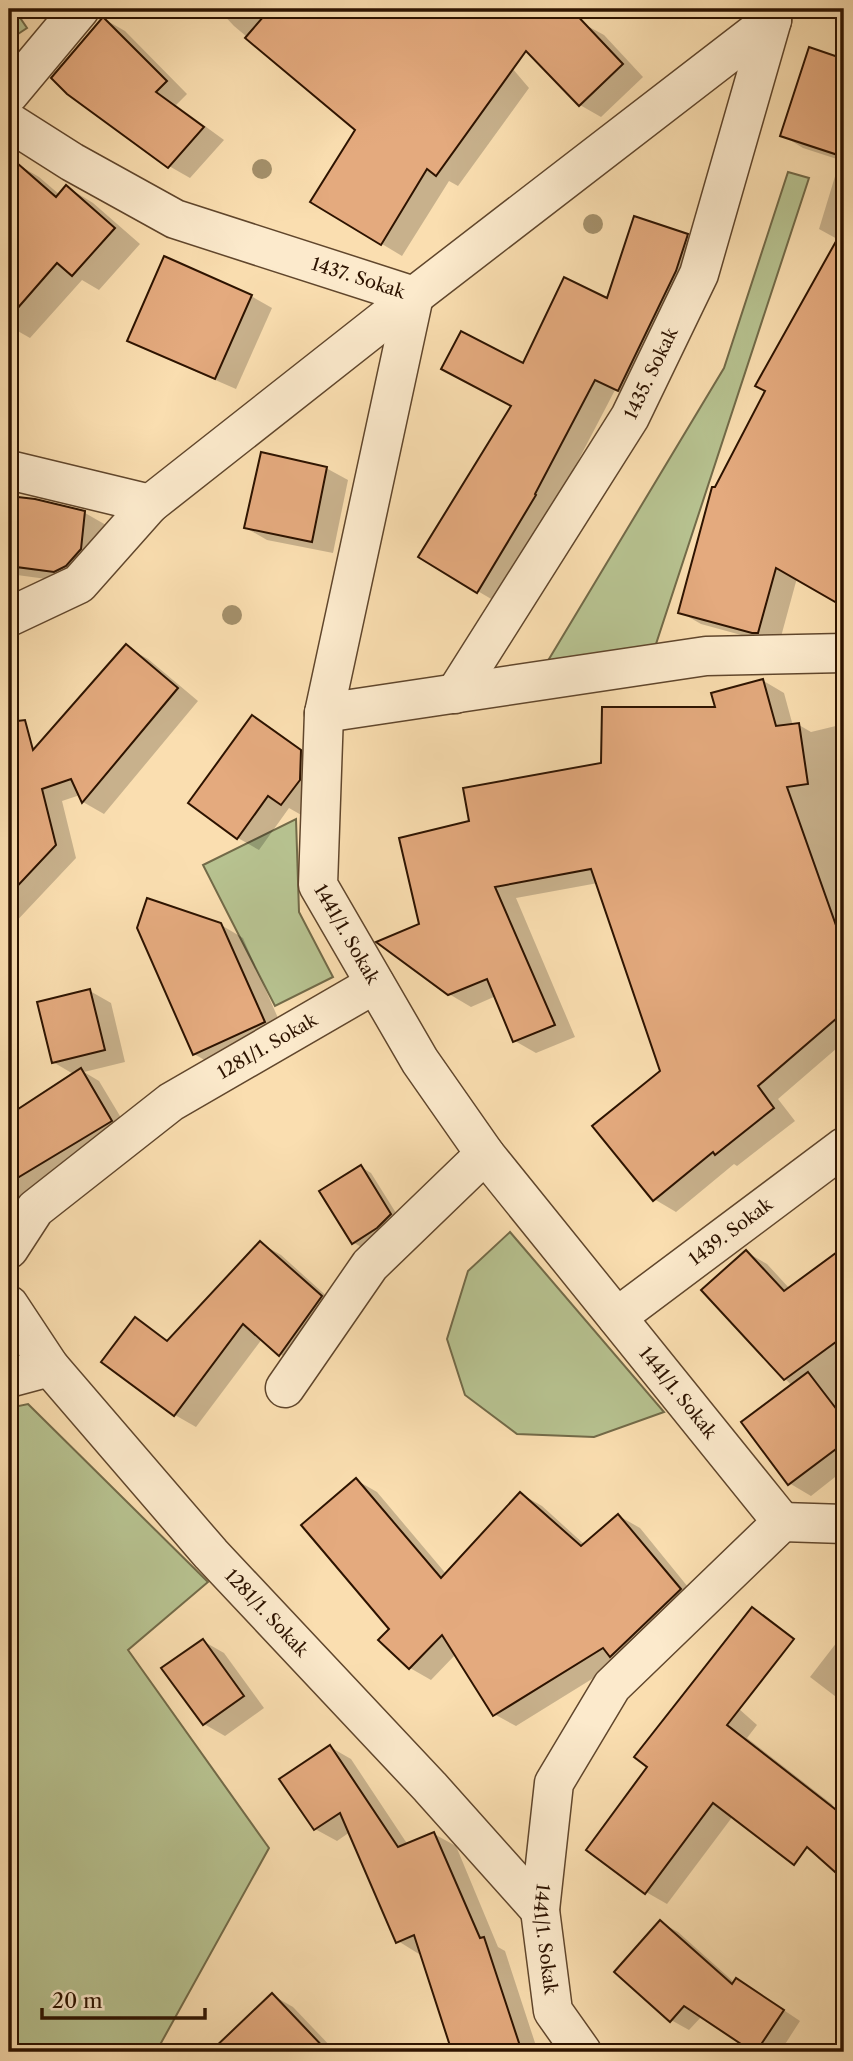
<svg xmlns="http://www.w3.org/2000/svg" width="853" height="2061" viewBox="0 0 853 2061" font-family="'Libre Caslon Text',serif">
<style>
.green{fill:#b7c290;stroke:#726a48;stroke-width:2}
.shadow{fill:#0003}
.building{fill:#e4aa7e;stroke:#2d1300;stroke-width:2}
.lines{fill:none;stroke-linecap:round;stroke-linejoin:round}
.minor-casing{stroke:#60462c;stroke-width:41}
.minor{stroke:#fceacc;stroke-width:38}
.tree{fill:#a4906b}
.labels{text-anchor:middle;stroke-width:7;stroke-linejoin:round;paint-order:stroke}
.street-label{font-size:18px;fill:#2d1300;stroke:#fceacc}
</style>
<rect width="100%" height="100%" fill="#fadeb0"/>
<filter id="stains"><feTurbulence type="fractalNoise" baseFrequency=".00286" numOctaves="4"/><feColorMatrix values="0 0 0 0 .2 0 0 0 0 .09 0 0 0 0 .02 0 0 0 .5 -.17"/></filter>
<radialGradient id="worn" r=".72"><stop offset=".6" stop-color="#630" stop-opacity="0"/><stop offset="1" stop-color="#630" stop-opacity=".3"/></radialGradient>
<g class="green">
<polygon points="9,9 14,9 27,28 9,40"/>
<polygon points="788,172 809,178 654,650 546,664 724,368"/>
<polygon points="296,819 299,912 333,977 275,1006 203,865"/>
<polygon points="510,1232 664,1412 594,1437 517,1434 465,1395 447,1339 468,1271"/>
<polygon points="28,1404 208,1582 128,1650 269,1848 156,2052 9,2052 9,1408"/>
</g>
<g class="shadow">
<polygon points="218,9 462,9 529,88 458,186 449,181 402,256 382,244 357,129 234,26"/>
<polygon points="104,19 125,31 187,94 176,105 224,140 190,178 169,166"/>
<polygon points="582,23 604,35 643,77 601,117 580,105"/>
<polygon points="810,50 844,61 844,605 797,578 779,644 774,644 701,624 680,612 716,488 767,390 839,240 819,229 840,160 803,148 782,135"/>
<polygon points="12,161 39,177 60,195 67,187 93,203 140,244 99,290 82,280 30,338 9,326 9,166"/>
<polygon points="687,235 707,247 639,401 615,390 554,507 498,603 420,557 513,406 608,300"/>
<polygon points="251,296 272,308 236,389 151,352 130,340"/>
<polygon points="326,468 348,480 333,553 267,540 246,528"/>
<polygon points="9,497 35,501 85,513 106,525 76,583 17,575 9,570"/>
<polygon points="127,647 148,659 198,701 104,814 83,802 80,795 62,801 76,858 10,928 9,773 13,775"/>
<polygon points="762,680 784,693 793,726 799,725 811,732 844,724 844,1042 778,1099 795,1121 737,1166 734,1164 676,1212 654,1199 662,1072 598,883 516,898 575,1037 536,1053 515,1041 496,996 471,1007 449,994 422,925 471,823 603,765 717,708"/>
<polygon points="252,717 273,729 321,764 303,816 289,808 259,850 238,838 190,802"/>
<polygon points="221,925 243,938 285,1034 215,1066 194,1054"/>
<polygon points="90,991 111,1003 125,1062 84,1072 99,1081 129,1131 9,1232 9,1117 75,1075 53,1062"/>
<polygon points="361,1167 371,1173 401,1221 364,1249 353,1242"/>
<polygon points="260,1243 281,1255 342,1310 301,1367 280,1354 262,1339 196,1427 175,1415 103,1362 135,1319 169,1341"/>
<polygon points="844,1249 844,1470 811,1496 789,1483 792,1386 704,1290 746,1252 767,1264 790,1289"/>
<polygon points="356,1480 377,1492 447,1575 521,1494 542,1506 585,1545 619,1516 640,1528 688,1587 621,1661 516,1726 494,1714 456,1654 431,1680 410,1668 391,1629"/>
<polygon points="844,1633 844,1703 810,1677"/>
<polygon points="203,1641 224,1653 264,1708 225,1736 204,1724"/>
<polygon points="719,1691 757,1725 747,1738 833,1805 793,1858 733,1816 667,1904 646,1892"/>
<polygon points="330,1747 351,1759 408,1845 434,1834 456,1846 498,1947 505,1951 538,2052 454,2052 421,1952 419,1954 398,1941 350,1832 337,1841 315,1829 281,1780"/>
<polygon points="660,1922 678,1932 735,1983 737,1980 754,1990 800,2021 780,2052 756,2052 702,2016 689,2030 671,2020"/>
<polygon points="272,1995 293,2007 335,2051 240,2052 227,2038"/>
</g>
<g class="building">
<polygon points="270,9 571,9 623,64 579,106 526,51 436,176 427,169 381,245 310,202 355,130 245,38"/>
<polygon points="103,17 167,81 156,92 204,127 168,168 67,94 51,78"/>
<polygon points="809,47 844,59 844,157 780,136"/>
<polygon points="9,156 56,197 66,185 115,228 72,276 57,263 9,318"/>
<polygon points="634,216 688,234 676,271 618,391 595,380 535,494 536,495 477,593 418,557 511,406 441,369 461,331 523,363 564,277 607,298"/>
<polygon points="844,227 844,607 776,568 758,633 752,633 678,613 712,487 715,487 765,391 755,386"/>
<polygon points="164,256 252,295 215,379 127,341"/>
<polygon points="261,452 327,467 312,542 244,528"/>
<polygon points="9,496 35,499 85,511 81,549 66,566 54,572 9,566"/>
<polygon points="126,644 178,688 82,803 71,779 42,789 56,845 9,895 9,722 25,720 33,750"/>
<polygon points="763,679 776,726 799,723 808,784 787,787 844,948 844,1012 758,1086 774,1108 715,1155 713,1152 653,1201 592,1126 660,1071 591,869 495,887 555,1025 513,1042 487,979 448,995 376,942 419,924 399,838 469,821 463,788 601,763 602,707 715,707 711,693"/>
<polygon points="252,715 301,750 300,780 281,805 268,796 237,839 188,803"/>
<polygon points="147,898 221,923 265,1022 193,1055 137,928"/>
<polygon points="90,989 105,1050 52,1063 37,1002"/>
<polygon points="81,1068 112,1121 9,1183 9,1115"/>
<polygon points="361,1165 391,1214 377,1228 352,1244 319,1191"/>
<polygon points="260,1241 322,1296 279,1356 243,1324 174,1416 101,1362 135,1317 167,1341"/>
<polygon points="844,1247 844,1336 784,1380 701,1290 746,1250 784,1291"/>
<polygon points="808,1372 844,1419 844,1443 788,1485 741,1422"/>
<polygon points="356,1478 441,1578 520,1492 581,1546 618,1514 681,1589 610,1657 603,1648 493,1716 442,1635 409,1669 378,1640 389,1629 301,1525"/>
<polygon points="752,1607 794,1639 727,1725 844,1816 844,1880 807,1847 794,1865 713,1803 645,1894 586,1850 647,1767 634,1757"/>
<polygon points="203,1639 244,1696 203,1725 161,1668"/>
<polygon points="330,1745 398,1847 434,1832 480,1938 484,1937 522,2052 452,2052 414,1935 396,1943 340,1813 314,1830 279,1779"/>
<polygon points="660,1920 732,1984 736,1978 784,2010 756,2052 753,2052 684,2006 670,2022 614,1972"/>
<polygon points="272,1993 328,2052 210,2052"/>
</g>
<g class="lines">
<g class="minor-casing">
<g id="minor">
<polyline points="9,94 80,9"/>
<path id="s1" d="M9 122 72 162 175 219 414 296 772 20"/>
<polyline points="414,296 324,713 706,656 844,653"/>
<polyline points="9,470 150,504 414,296"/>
<polyline points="9,617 79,584 150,504"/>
<path id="s2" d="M455 694 630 417 699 274 772 20"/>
<path id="s3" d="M324 713 318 885 420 1061 485 1154 782 1522 612 1686 554 1783 540 1910 553 2011 582 2052"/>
<path id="s4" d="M9 1249 35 1209 171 1102 375 984"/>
<path id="s5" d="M9 1305 50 1367 211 1554 430 1787 540 1910"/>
<path id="s6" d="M617 1317 844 1147"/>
<polyline points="9,1378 50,1367"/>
<polyline points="285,1388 370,1265 485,1154"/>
<polyline points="782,1522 844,1524"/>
</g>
</g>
<use href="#minor" class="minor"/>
</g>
<g class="tree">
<circle cx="262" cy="169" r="10"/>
<circle cx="593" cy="224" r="10"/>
<circle cx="232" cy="615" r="10"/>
</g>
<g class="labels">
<g class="street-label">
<text dy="6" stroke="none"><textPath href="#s1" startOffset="385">1437. Sokak</textPath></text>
<text dy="6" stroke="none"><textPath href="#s2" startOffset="376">1435. Sokak</textPath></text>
<text dy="6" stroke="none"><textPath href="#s3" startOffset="229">1441/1. Sokak</textPath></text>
<text dy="6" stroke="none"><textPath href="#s4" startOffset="332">1281/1. Sokak</textPath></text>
<text dy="6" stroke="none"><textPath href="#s6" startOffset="142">1439. Sokak</textPath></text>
<text dy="6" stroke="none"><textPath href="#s3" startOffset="796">1441/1. Sokak</textPath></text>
<text dy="6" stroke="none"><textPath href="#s5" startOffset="402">1281/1. Sokak</textPath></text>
<text dy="6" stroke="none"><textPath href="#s3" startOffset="1468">1441/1. Sokak</textPath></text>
</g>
</g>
<rect width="853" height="2061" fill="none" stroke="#fadeb0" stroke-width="35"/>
<rect x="10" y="10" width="832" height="2040" fill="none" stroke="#2d1300" stroke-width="3.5"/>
<rect x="18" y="18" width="818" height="2026" fill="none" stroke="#2d1300" stroke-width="2"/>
<path d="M42 2008v10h163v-10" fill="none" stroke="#2d1300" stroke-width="3.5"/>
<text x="52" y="2008" font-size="21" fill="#2d1300" stroke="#fceacc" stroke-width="5" paint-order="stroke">20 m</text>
<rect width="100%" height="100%" filter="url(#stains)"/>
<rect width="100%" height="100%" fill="url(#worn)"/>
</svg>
